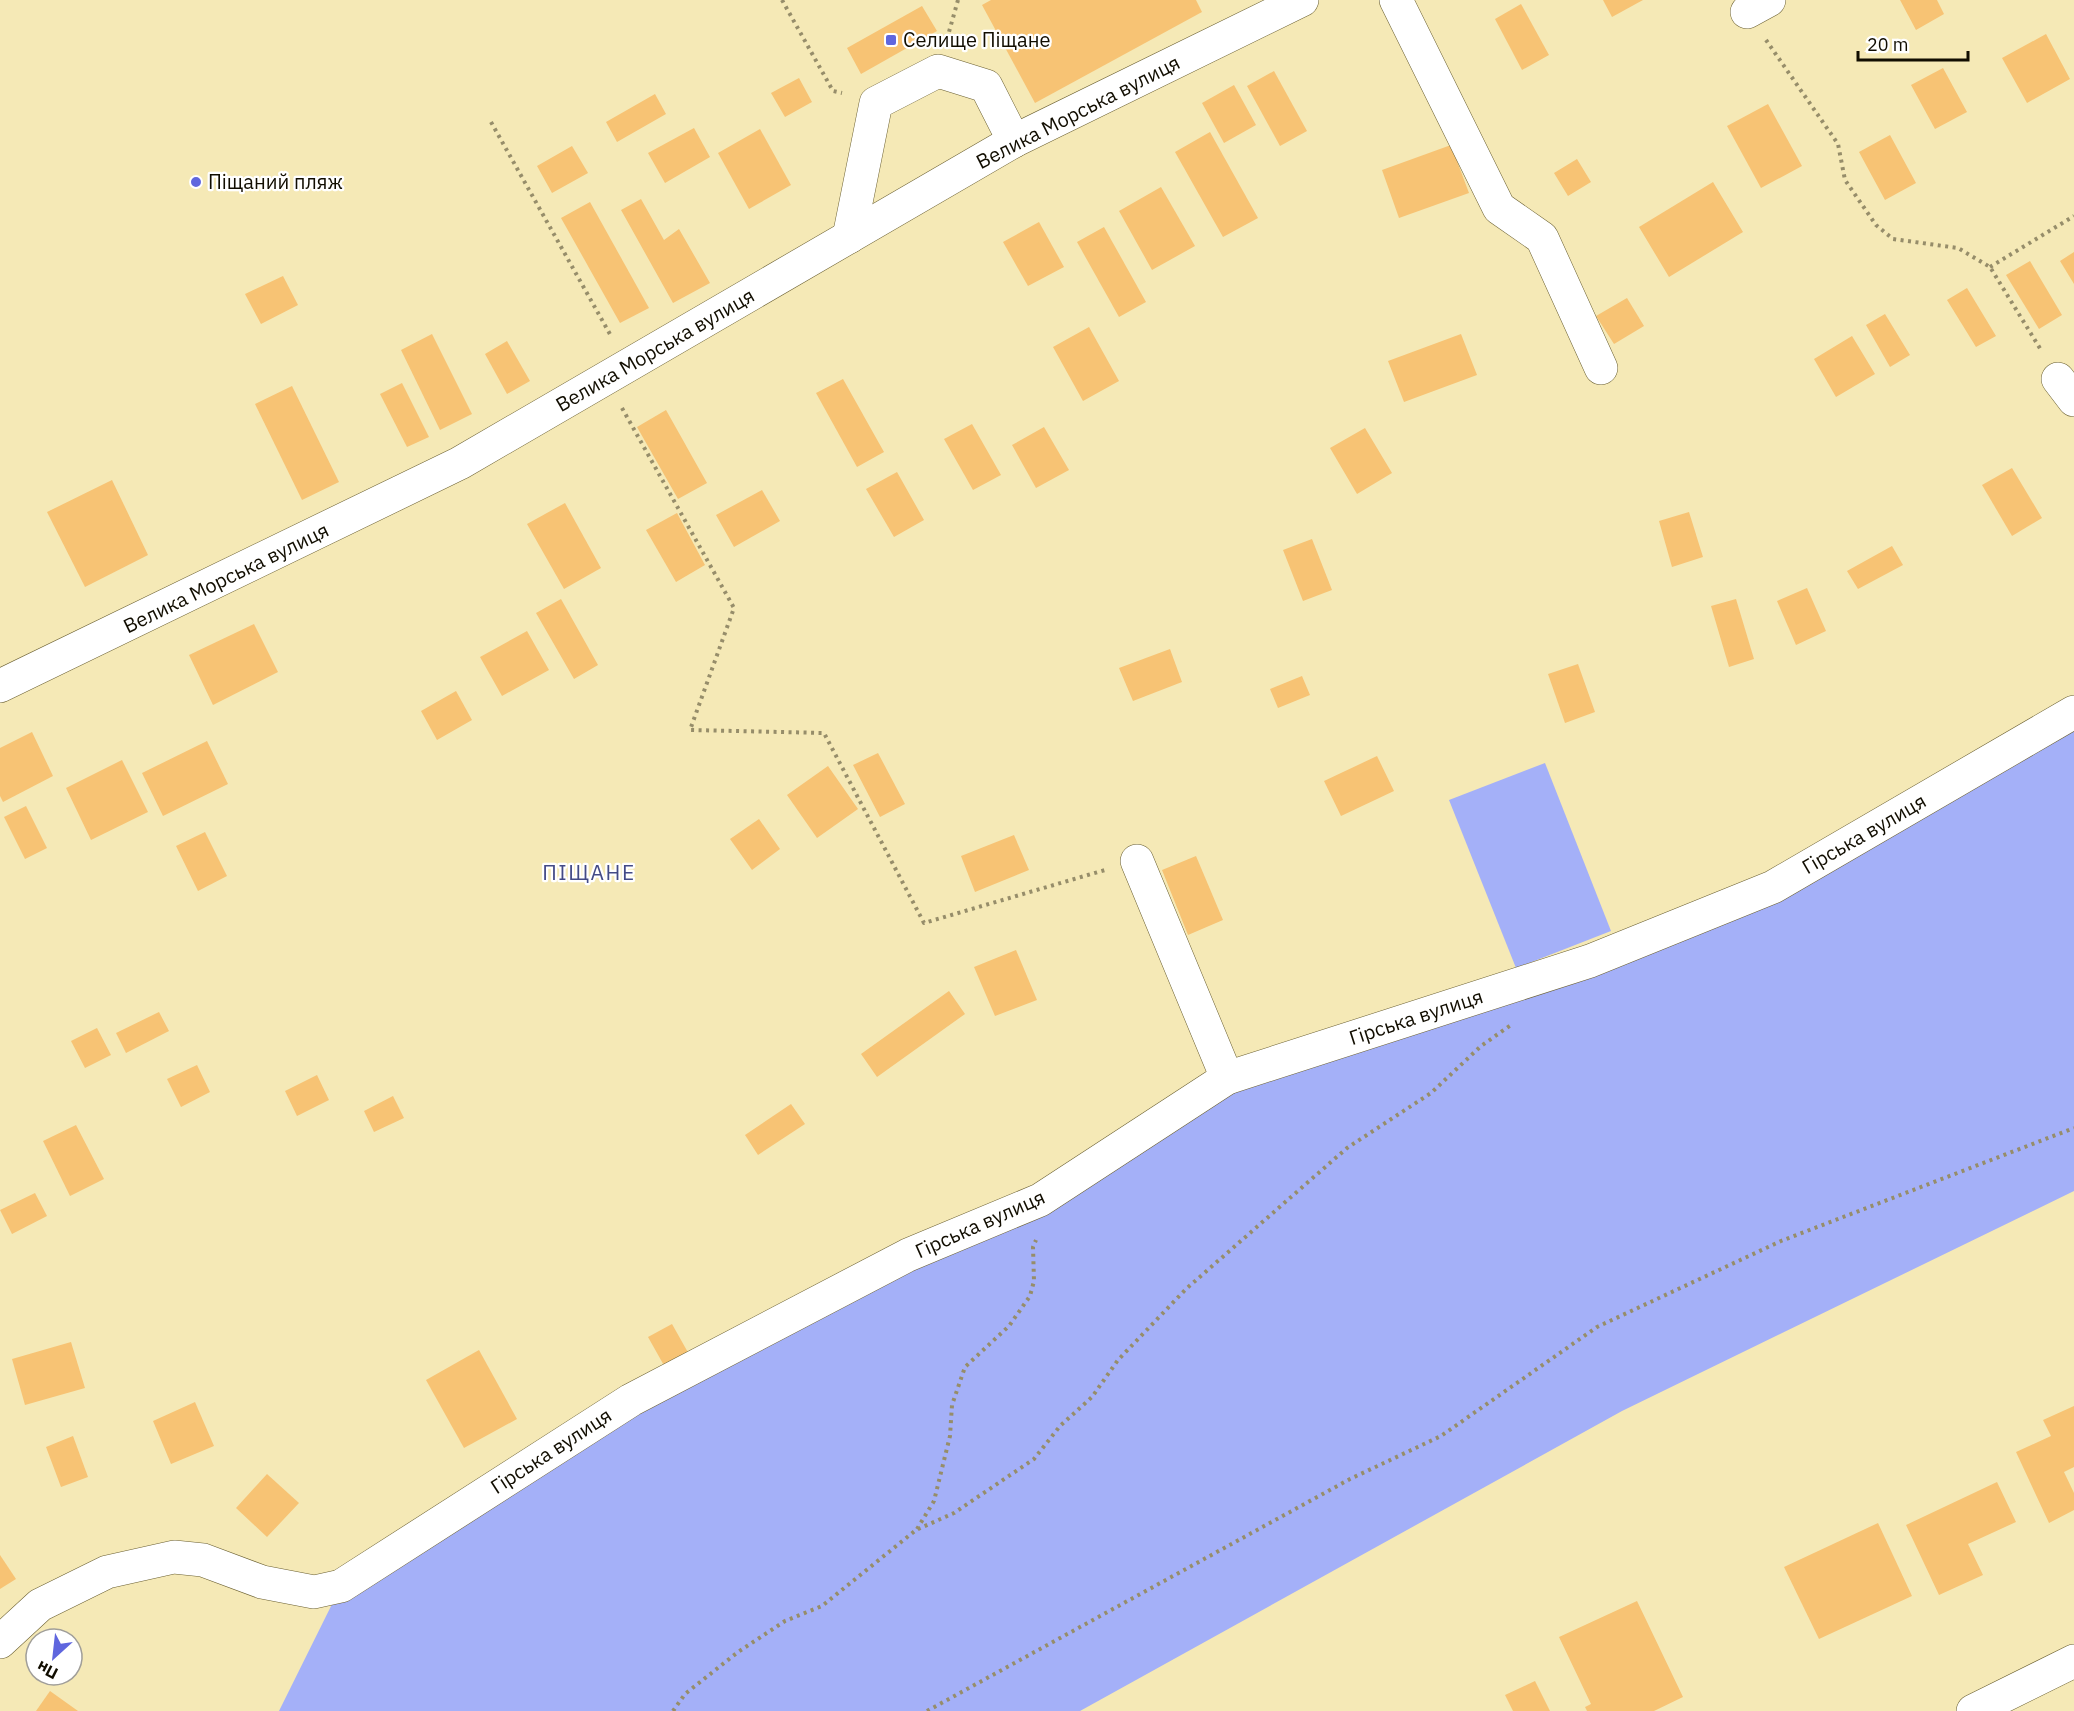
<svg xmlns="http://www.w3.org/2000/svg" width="2074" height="1711" viewBox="0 0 2074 1711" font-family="'IBM Plex Sans',sans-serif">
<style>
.green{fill:#a4b0f8}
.building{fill:#f7c374}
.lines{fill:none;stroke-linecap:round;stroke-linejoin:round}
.minor-casing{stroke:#6b6032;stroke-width:34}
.path{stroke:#968d6a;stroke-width:4;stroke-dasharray:3 4.5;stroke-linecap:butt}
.minor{stroke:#fff;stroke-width:33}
.poi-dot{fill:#5f66de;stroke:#fff;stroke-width:2}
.labels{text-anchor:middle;stroke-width:4.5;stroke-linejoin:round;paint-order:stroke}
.poi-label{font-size:20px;fill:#110d00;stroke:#fff;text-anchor:start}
.street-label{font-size:20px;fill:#110d00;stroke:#fff}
.neighbourhood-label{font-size:21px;letter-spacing:1.5px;fill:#434a86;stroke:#fff}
</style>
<rect width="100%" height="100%" fill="#f5e9b6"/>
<g class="green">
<polygon points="2074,712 2074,1191 1622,1411 1080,1711 279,1711 341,1586 908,1255 1227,1078 1773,887"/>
<polygon points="1545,763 1611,931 1516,968 1449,800"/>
</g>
<g class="building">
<polygon points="991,0 1196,0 1202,12 1035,103 982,5"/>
<polygon points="1603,0 1643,0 1612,17"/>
<polygon points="1900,0 1937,0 1944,14 1916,30"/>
<polygon points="1521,4 1549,55 1522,70 1495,19"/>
<polygon points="922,6 937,31 861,74 847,48"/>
<polygon points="2046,34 2070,79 2027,103 2002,58"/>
<polygon points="1943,68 1967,112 1935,129 1911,85"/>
<polygon points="1274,71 1307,131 1280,146 1247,86"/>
<polygon points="799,78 812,102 785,117 771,93"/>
<polygon points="1234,85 1256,125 1224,143 1202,103"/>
<polygon points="655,94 666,114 617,142 606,122"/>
<polygon points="1768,104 1802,166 1761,188 1727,126"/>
<polygon points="694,128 710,157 665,183 648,153"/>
<polygon points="760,129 791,185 749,209 718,153"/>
<polygon points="1210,132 1258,218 1223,237 1175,152"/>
<polygon points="1890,135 1916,183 1885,200 1859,152"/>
<polygon points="1451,145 1469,193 1399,218 1382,170"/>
<polygon points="572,146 588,173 552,193 537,166"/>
<polygon points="1577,159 1591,182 1568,196 1554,173"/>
<polygon points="1713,182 1743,232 1669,277 1639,227"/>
<polygon points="1161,187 1195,246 1152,270 1119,211"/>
<polygon points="641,199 664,240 679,229 710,283 673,303 621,210"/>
<polygon points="590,202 649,308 620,323 561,218"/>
<polygon points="1039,222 1064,267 1028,286 1003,242"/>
<polygon points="1104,227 1146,302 1119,317 1077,242"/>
<polygon points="2074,252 2074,284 2060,261"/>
<polygon points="2030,261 2062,315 2039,329 2006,275"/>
<polygon points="283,276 298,305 261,324 245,294"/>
<polygon points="1967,288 1996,336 1976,347 1947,300"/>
<polygon points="1627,298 1644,326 1614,344 1596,316"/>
<polygon points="1885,314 1910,355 1890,367 1866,325"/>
<polygon points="1089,327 1119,381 1083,401 1053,347"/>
<polygon points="432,334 472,414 440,430 401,350"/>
<polygon points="1461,334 1477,375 1404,402 1388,361"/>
<polygon points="1852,336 1875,374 1836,397 1814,359"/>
<polygon points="507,341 530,381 507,394 485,354"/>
<polygon points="843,379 884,452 857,467 816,393"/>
<polygon points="402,383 429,437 407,447 380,394"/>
<polygon points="292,386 339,482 302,500 255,404"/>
<polygon points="666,410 707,483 678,499 637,427"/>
<polygon points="972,424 1001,475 973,490 944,439"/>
<polygon points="1044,427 1069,470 1036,488 1012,445"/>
<polygon points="1365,428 1392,473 1357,494 1330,448"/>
<polygon points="2012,468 2042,518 2012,536 1982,485"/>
<polygon points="897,472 924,520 894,537 866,489"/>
<polygon points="112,480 148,555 85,587 47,512"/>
<polygon points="762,490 780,521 734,547 716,515"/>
<polygon points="565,503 601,568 564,589 527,524"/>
<polygon points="1689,512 1703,557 1672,567 1659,521"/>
<polygon points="677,513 705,565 676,582 646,530"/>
<polygon points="1312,539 1332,590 1303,601 1283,550"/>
<polygon points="1892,546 1903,565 1858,589 1847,571"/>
<polygon points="1807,588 1826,631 1796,645 1777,601"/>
<polygon points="561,599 598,665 574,679 536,613"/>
<polygon points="1736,599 1754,659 1729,667 1711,606"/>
<polygon points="254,624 278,672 213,705 189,655"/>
<polygon points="527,631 549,670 502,696 480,657"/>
<polygon points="1170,649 1182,682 1133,701 1119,668"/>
<polygon points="1578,664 1595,712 1565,723 1548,674"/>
<polygon points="1302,676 1310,695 1278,708 1270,689"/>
<polygon points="456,691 472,720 437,740 421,711"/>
<polygon points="32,732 53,776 3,802 0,796 0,748"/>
<polygon points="207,741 228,784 163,816 142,773"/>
<polygon points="878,753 905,804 880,817 853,765"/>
<polygon points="1377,756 1394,791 1341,816 1324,781"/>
<polygon points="122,760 148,812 91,840 66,788"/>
<polygon points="828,766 858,809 817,838 787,795"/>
<polygon points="26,806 47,848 25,859 4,817"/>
<polygon points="759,819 780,849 752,870 730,839"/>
<polygon points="205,832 227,876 198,891 176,846"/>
<polygon points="1014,835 1029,870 975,892 961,856"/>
<polygon points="1196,856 1223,920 1188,935 1162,870"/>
<polygon points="1016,950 1037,1000 995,1016 974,967"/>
<polygon points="949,991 965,1014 877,1077 861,1054"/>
<polygon points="159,1012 169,1031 126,1053 116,1033"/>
<polygon points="97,1028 111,1055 85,1068 71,1041"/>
<polygon points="197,1065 210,1092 181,1107 167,1079"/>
<polygon points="317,1075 329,1100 297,1116 285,1091"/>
<polygon points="393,1096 404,1118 374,1132 364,1111"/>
<polygon points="791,1104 805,1124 758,1155 745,1135"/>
<polygon points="76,1125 104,1179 70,1196 43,1141"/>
<polygon points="35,1193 47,1216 12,1234 0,1210"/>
<polygon points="672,1324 690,1356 666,1369 648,1337"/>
<polygon points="71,1342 85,1388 25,1405 12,1359"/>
<polygon points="479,1350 517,1419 464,1448 426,1380"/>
<polygon points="195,1402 214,1446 171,1464 153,1421"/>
<polygon points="2074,1406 2074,1467 2064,1472 2074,1493 2074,1510 2049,1523 2016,1452 2051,1436 2043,1420"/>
<polygon points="73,1436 88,1477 61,1487 46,1447"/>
<polygon points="267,1474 299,1503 267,1537 236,1508"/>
<polygon points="1997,1482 2016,1522 1968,1544 1983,1575 1939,1595 1906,1525"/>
<polygon points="1878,1523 1912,1596 1819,1639 1784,1567"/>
<polygon points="0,1555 16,1579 0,1589"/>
<polygon points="1637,1601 1683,1697 1654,1711 1587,1711 1585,1707 1591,1704 1559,1637"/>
<polygon points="1535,1681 1550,1711 1513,1711 1505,1695"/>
<polygon points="50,1691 78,1711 36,1711"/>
</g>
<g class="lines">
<g class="minor-casing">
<g id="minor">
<polyline points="1396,0 1499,208 1542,238 1601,368"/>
<polyline points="1747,12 1769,0"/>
<polyline points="849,237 876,103 938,71 986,86 1014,141"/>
<polyline points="2058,379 2074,400"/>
<polyline points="0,686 460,463 1014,141 1302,0"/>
<polyline points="1137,861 1227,1078"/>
<polyline points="0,1642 40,1605 107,1572 174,1557 203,1560 262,1582 314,1592 341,1586 631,1400 908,1255 1040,1200 1227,1078 1590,961 1773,887 2074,712"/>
<polyline points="1973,1711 2074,1661"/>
</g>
</g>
<g class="path">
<polyline points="782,0 833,91 842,93"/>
<polyline points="947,39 958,0"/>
<polyline points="1766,40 1838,144 1845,180 1876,225 1893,239 1958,248 1990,267 2041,350"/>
<polyline points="491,122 611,336"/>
<polyline points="1990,267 2074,216"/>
<polyline points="622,408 734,608 690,730 824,733 924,923 1105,870"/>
<polyline points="917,1529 934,1501 950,1436 952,1405 965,1367 1009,1326 1030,1296 1034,1281 1033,1247 1036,1240"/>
<polyline points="673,1711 685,1694 738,1652 785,1621 822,1606 916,1530 954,1513 1034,1459 1060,1426 1092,1397 1118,1360 1186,1289 1347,1148 1431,1093 1481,1046 1511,1025"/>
<polyline points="927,1711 1350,1479 1441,1436 1597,1327 1781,1241 2074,1128"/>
</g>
<use href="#minor" class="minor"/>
</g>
<g class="poi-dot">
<rect x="885" y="34" width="12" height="12" rx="3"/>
<circle cx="196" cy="182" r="6"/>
</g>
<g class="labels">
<g class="poi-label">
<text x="903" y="47">Селище Піщане</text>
<text x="208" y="189">Піщаний пляж</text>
</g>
<g class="street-label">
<text transform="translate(1078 112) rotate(-27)" y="7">Велика Морська вулиця</text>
<text transform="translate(655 350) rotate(-30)" y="7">Велика Морська вулиця</text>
<text transform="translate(226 578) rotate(-26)" y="7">Велика Морська вулиця</text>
<text transform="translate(1864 834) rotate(-30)" y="7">Гірська вулиця</text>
<text transform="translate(1416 1017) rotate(-18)" y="7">Гірська вулиця</text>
<text transform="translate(980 1224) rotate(-24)" y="7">Гірська вулиця</text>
<text transform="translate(551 1451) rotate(-33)" y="7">Гірська вулиця</text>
</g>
<g class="neighbourhood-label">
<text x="589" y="880">ПІЩАНЕ</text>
</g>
</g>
<g transform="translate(54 1657) rotate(207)"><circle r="28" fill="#ffffff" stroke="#a09e99" stroke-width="1.5"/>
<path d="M0-4.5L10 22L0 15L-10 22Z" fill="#5f66de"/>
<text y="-9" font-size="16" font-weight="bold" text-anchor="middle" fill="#110d00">Пн</text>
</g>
<path d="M1858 51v9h110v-9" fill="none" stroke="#110d00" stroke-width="3"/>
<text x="1867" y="51" font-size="18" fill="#110d00" stroke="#ffffff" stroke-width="4.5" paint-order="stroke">20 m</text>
</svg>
